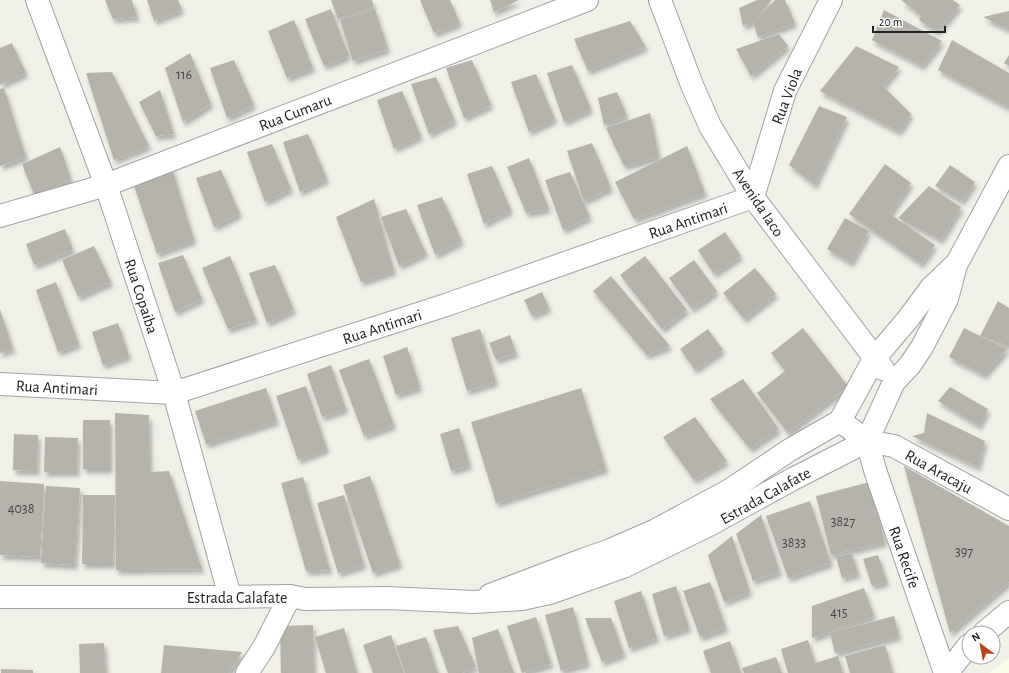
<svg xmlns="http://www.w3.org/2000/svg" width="1009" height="673" viewBox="0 0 1009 673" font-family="'Alegreya Sans',sans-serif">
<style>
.education{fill:#f6fce6}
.building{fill:#b5b3ab;filter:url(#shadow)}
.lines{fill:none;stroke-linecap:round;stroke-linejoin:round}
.minor-casing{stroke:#a2a2a2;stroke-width:24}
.tertiary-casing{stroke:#a2a2a2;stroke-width:24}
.minor{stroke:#fff;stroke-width:22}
.tertiary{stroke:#fff;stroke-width:22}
.labels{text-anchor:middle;stroke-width:3;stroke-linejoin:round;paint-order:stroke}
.number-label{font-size:14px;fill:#464644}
.street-label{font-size:16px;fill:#212121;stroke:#fff}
</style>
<defs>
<filter id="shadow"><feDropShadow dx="2.5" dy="4.5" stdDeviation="2" flood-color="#0004"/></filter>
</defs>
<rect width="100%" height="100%" fill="#f0f0e9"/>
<polygon class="education" points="1009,658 1009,673 988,673"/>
<g class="building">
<polygon points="105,0 132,0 137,17 113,19"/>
<polygon points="147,0 178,0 182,10 154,21"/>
<polygon points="331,0 372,0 374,7 338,19"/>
<polygon points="420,0 450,0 460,23 434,33"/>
<polygon points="490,0 519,0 494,12"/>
<polygon points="757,0 772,0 756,19 775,0 785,0 795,23 758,37 753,22 743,26 739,8"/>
<polygon points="901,0 953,0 960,5 937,32 919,20 921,16"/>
<polygon points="331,9 349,56 324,66 305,19"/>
<polygon points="375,9 388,49 353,61 340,20"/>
<polygon points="884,10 942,41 922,66 872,40"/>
<polygon points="1009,11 1009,30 983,17"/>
<polygon points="294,20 313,68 287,78 268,31"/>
<polygon points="630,21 646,47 588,71 574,39"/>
<polygon points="779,34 788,46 751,76 736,49"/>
<polygon points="952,40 1009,73 1009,108 938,70"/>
<polygon points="12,43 26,73 0,85 0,48"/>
<polygon points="856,46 899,67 883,86 911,114 899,132 820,91"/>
<polygon points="190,53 211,104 183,122 165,68"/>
<polygon points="1009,55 1009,66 1004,63"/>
<polygon points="234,60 254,105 227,118 210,68"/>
<polygon points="472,60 491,105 464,118 446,68"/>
<polygon points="572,65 591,109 564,122 547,73"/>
<polygon points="112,72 149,146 114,160 86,73"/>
<polygon points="536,74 555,119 529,132 511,82"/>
<polygon points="436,77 455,121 429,134 411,84"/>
<polygon points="4,88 26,157 0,166 0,89"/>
<polygon points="160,90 174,134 156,136 139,102"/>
<polygon points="402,91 421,136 394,149 377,100"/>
<polygon points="617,92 627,116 604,125 598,98"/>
<polygon points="819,106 847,117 815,185 789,165"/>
<polygon points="650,113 659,157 624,166 606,128"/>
<polygon points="308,134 327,179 300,192 283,142"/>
<polygon points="592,143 611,188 584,201 567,151"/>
<polygon points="272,144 291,189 265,202 247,152"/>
<polygon points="687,146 705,193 634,219 615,182"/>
<polygon points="60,147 71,179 35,197 22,164"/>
<polygon points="529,158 549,209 526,213 507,167"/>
<polygon points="885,164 911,183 890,214 935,245 921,264 849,214"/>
<polygon points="171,165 194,240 157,254 131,177"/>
<polygon points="950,165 975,182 962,201 935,186"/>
<polygon points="492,166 511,210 484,224 467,174"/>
<polygon points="221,170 240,214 214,227 196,178"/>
<polygon points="570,172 590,217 563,230 545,180"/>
<polygon points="929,186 961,207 941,240 898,218"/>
<polygon points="442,197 462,241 435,255 417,205"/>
<polygon points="374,199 394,271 361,282 336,217"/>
<polygon points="406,209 426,253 399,266 381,217"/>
<polygon points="845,218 869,231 851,263 827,249"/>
<polygon points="65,229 73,250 34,265 26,244"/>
<polygon points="725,232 741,256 714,274 698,250"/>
<polygon points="94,246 111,282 78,297 62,260"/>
<polygon points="183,255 202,299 175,312 158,263"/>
<polygon points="230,256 256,320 228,329 202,268"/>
<polygon points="645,256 687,310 662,329 620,275"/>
<polygon points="694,260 717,291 692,309 669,278"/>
<polygon points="275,265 294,310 267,323 249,273"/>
<polygon points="755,268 776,294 744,319 723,293"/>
<polygon points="611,276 670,346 647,355 593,291"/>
<polygon points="56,282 79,344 58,352 36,290"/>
<polygon points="542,292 549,308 532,316 524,300"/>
<polygon points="998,301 1009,308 1009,346 980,336"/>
<polygon points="0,309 13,349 0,353"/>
<polygon points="118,323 129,356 103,365 92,332"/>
<polygon points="803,328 848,386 788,433 757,393 785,371 771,353"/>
<polygon points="964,328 1007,349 984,375 949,357"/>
<polygon points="480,329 496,382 467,391 451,338"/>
<polygon points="708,329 723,350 695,370 680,349"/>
<polygon points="510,335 516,353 496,360 489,343"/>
<polygon points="407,347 420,387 396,395 383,356"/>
<polygon points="369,359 394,425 364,436 339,370"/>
<polygon points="331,365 346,409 322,417 307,374"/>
<polygon points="743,379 779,429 750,449 710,399"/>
<polygon points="306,386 327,449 298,460 276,396"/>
<polygon points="950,387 988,409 979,426 938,401"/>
<polygon points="266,388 277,421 206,444 195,411"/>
<polygon points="581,388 606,469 496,503 471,422"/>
<polygon points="115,413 149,415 150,472 169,471 202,569 116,570"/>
<polygon points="927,413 985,441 978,467 912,436 924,433"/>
<polygon points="695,417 727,461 694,480 663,437"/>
<rect x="83" y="420" width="27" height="49"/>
<polygon points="459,428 470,465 451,471 440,434"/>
<polygon points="14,434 38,435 37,471 13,470"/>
<polygon points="45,437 78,438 77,472 44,472"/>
<polygon points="904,466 1009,526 1009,582 950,633"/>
<polygon points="370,476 400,564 373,573 343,485"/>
<polygon points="303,477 330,570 306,571 281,483"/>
<polygon points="0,481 44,484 40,557 0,555"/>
<polygon points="870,482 885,542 831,555 816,496"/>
<polygon points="46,486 80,488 75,565 41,563"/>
<polygon points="83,495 115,495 113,564 82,564"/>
<polygon points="344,495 364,565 338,573 317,503"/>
<polygon points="810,501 831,563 788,578 766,516"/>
<polygon points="761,515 780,572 753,581 736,534"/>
<polygon points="732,536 750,592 724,602 708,555"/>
<polygon points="852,553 858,574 842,578 836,557"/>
<polygon points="878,555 887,582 872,586 863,559"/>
<polygon points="710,582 726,628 700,637 683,591"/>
<polygon points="676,586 689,628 664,636 652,594"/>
<polygon points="864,588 874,616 812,638 812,606"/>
<polygon points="641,591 657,638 629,648 614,601"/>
<polygon points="573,607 588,663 561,671 545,615"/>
<polygon points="894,616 899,636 835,653 830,633"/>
<polygon points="536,617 551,664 522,673 507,626"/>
<polygon points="585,618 611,618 624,654 602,662"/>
<polygon points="313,625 314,673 281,673 280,626"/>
<polygon points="458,626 476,667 462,673 448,673 433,630"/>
<polygon points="344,628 357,673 326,673 315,637"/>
<polygon points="498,629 514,673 479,673 472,638"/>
<polygon points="391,635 404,673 373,673 363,645"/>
<polygon points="426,637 438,673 405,673 396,646"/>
<polygon points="808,640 815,663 838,656 843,673 788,673 781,649"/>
<polygon points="730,641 741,673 711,673 703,651"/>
<polygon points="104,643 106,673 80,673 79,644"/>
<polygon points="164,645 242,652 229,673 161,673"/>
<polygon points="885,645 893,673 850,673 845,656"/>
<polygon points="776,657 782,673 744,673 742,668"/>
<polygon points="1,669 33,670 33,673 1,673"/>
</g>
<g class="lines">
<g class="minor-casing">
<g id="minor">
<polyline points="37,0 106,185 174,393 230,597"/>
<polyline points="0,216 106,185 587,0"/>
<polyline points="0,384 174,393 446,305 753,197 785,91 831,0"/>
<polyline points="840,421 867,441 894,446 1009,509"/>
<polyline points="867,441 875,470 945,673"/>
<polyline points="984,633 1009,612"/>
<polyline points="247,673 264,647 290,596"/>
<polyline points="947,673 969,645"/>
</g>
</g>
<g class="tertiary-casing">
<g id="tertiary">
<polyline points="660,0 692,85 710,126 753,197 883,369"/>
<polyline points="490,595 585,559 608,551 656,530 730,490 788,451 840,421 874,359 908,319 931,288 955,265"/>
<polyline points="0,597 230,597 290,596 305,599 387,598 474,602 522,599 550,593 623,567 711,524 793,479 867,441 894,382 910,365 922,347 947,299 956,265 1009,166"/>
</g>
</g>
<use href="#minor" class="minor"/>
<use href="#tertiary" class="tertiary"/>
</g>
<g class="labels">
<g class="number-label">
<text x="184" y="79">116</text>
<text x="21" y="513">4038</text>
<text x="843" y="526">3827</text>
<text x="794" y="547">3833</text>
<text x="964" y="556">397</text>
<text x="839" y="617">415</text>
</g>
<g class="street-label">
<text transform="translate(786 96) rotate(-69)" y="6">Rua Viola</text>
<text transform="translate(295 112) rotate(-21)" y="6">Rua Cumaru</text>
<text transform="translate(759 202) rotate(56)" y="6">Avenida Iaco</text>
<text transform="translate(688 220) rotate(-19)" y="6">Rua Antimari</text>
<text transform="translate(142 296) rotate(72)" y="6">Rua Copaiba</text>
<text transform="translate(382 326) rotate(-18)" y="6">Rua Antimari</text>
<text transform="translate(57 387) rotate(3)" y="6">Rua Antimari</text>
<text transform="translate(939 471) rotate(29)" y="6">Rua Aracaju</text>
<text transform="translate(765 495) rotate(-29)" y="6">Estrada Calafate</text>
<text transform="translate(905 557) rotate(71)" y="6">Rua Recife</text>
<text x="237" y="603">Estrada Calafate</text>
</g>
</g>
<g transform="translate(981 645) rotate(328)"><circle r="19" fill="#ffffff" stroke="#a6a6a6"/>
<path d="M0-3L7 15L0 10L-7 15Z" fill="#bb4417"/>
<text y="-6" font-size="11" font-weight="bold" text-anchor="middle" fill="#212121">N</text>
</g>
<path d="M873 26v6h72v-6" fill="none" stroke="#212121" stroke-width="2"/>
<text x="879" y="26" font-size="12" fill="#212121" stroke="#ffffff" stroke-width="3" paint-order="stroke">20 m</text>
</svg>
